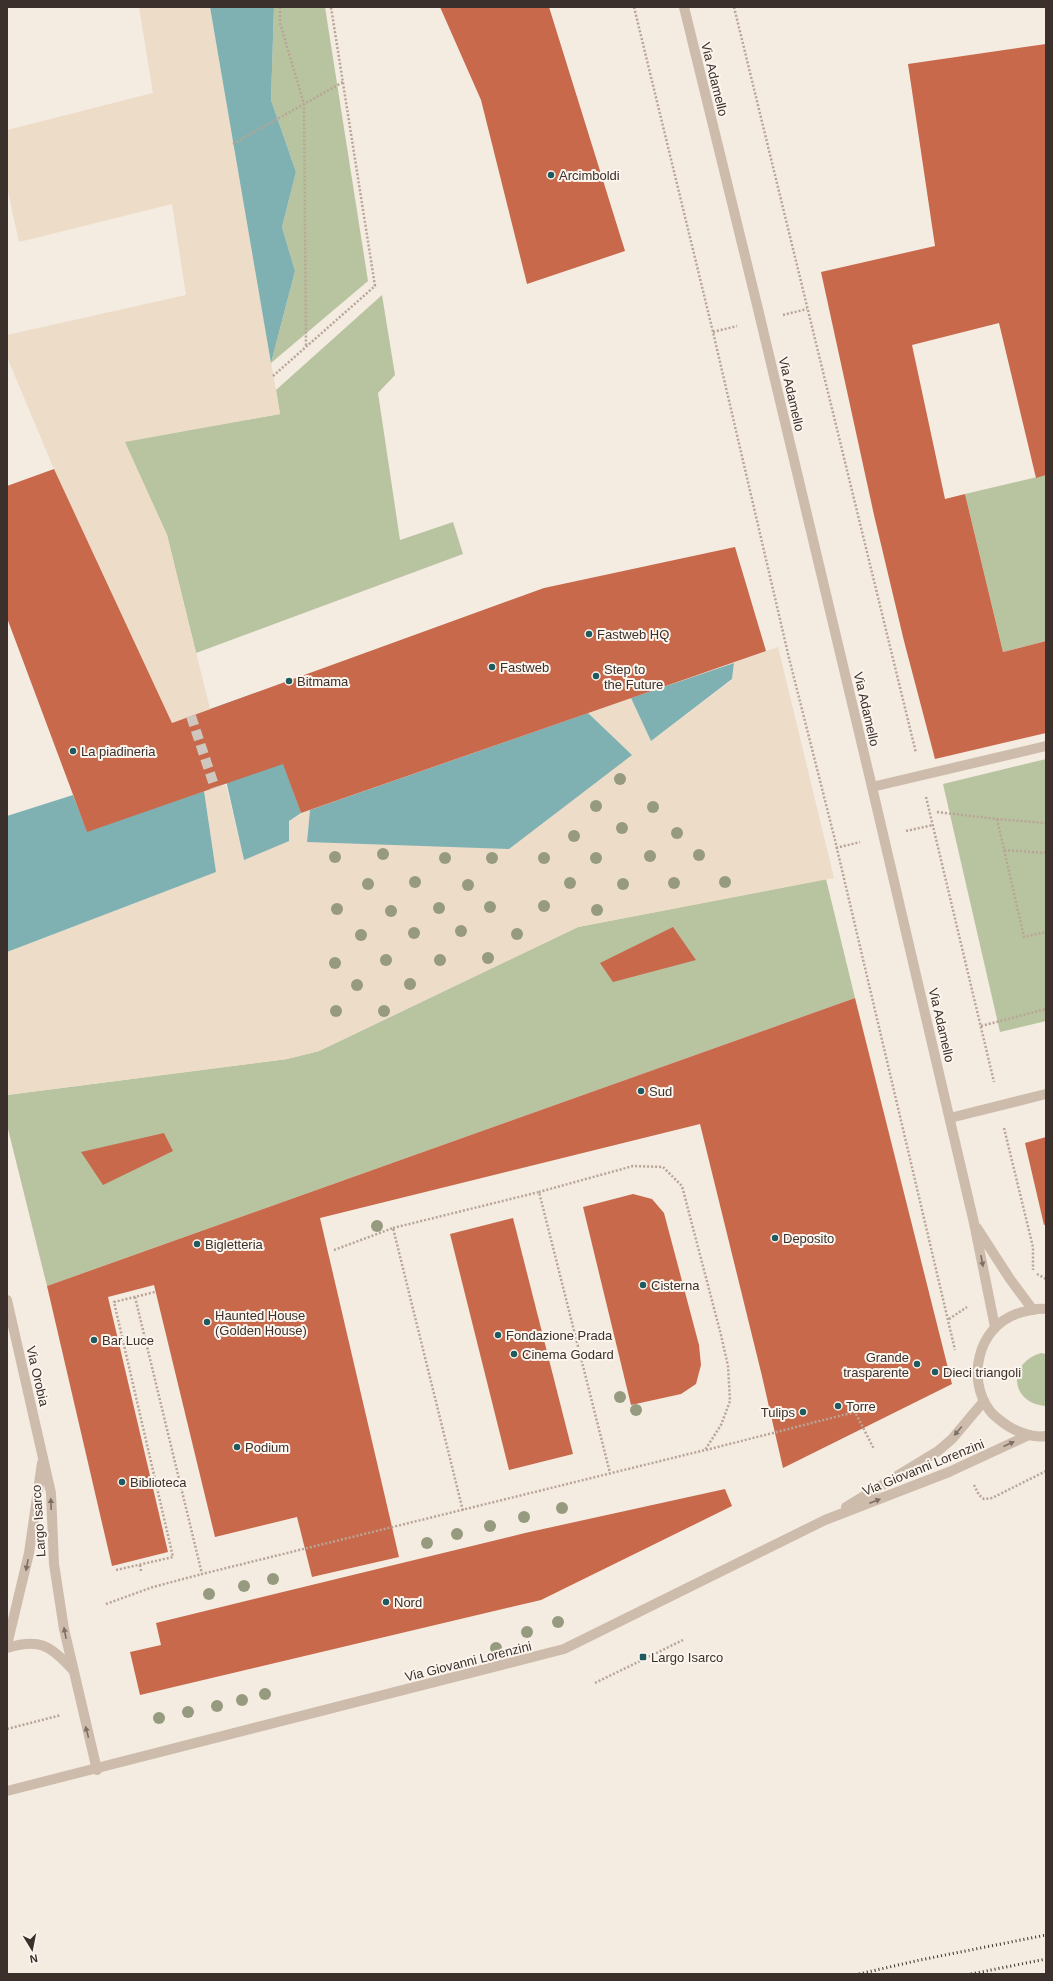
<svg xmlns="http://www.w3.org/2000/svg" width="1053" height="1981" viewBox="0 0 1053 1981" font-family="Helvetica,sans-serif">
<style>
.green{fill:#b8c4a0}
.plaza{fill:#ecdcc8}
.water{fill:#7fb0b2}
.building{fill:#c8694b}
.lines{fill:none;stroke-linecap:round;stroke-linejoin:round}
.street-tunnel{stroke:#cfc6bd;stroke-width:10;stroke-dasharray:10 5;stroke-linecap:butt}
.path{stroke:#b9a596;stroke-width:2.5;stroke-dasharray:2 2;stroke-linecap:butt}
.lane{stroke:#cdbbac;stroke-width:10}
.street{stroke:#cdbbac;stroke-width:10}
.rail{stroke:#3b302b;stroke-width:3;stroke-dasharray:1 3;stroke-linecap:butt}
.tree{fill:#969b7f}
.oneway{fill:#7d6f65}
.poi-dot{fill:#1f5a5e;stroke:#fbf5ee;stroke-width:1.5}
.labels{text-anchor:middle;stroke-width:4;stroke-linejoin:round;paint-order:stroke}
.street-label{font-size:13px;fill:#3b302b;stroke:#fbf5ee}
.poi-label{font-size:13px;fill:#3b302b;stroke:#fbf5ee;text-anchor:start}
</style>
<rect width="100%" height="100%" fill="#f4ebe1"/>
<g class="green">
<polygon points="274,7 325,7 368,281 271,363 295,271 282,227 296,172 271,100"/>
<polygon points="382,295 395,375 378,393 400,540 453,522 463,554 196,653 167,535 124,441 280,414 276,390"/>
<polygon points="1046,475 1046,641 1003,652 965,494"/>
<polygon points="1046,759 1046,1021 1000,1032 943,784"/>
<polygon points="826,879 855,998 47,1286 7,1125 7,1095 287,1059 319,1051 578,927"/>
<path d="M1041 1353 1046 1354 1045 1406C1010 1403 1007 1363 1041 1353Z"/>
</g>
<g class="plaza">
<polygon points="139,7 210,7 280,414 125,442 167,535 210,709 172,723 54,469 7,357 7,335 186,295 172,204 19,242 7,187 7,130 153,93"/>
<polygon points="778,647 834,878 578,927 319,1051 287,1059 7,1095 7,952 216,872 204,791 226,785 244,860 289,821 301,813 310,810 307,842 632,755 588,713 631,698 651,741 732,680 734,663"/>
</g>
<g class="water">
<polygon points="210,7 274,7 271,100 296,172 282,227 295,271 271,363"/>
<polygon points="734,663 732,679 651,741 631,698"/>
<polygon points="258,692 301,813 289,821 289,841 244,860 210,709"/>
<polygon points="588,713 632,755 509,849 307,842 310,810"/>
<polygon points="204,791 216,872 7,952 7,816 73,795 87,831"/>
</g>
<g class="building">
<polygon points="440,7 549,7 625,251 527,284 481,100"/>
<polygon points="1046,44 1046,475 1036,478 999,323 912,345 945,499 965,494 1003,652 1046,641 1046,733 935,759 904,641 874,515 821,272 935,246 908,64"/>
<polygon points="54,469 172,723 544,588 735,547 766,651 301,813 283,764 87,832 7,618 7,486"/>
<polygon points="673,927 696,960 613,982 600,963"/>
<polygon points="855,998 952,1384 783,1468 761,1372 700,1124 320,1218 399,1557 312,1577 297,1517 215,1537 154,1285 108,1297 168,1552 112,1566 47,1286"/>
<polygon points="164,1133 173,1151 103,1185 81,1152"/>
<polygon points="1046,1137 1046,1224 1044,1225 1025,1143"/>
<polygon points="633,1194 652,1199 664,1213 699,1345 701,1365 696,1384 681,1394 631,1405 583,1207"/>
<polygon points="513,1218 573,1454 509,1470 450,1234"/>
<polygon points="725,1489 732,1506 541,1600 140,1695 130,1652 161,1645 156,1623 525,1533"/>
</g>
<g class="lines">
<polyline class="street-tunnel" points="191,716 215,788"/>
<g class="path">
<polyline points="280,7 280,23 304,104 306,347"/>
<polyline points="634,7 713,332 789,658 834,836 955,1350"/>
<polyline points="734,7 916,753"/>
<polyline points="233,144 343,82"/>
<polyline points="783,315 807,309"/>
<polyline points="713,332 737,326"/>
<polyline points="273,376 375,286 331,7"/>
<polyline points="926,797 994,1082"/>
<polyline points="937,812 997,819 1046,823"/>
<polyline points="997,819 1024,937 1046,932"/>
<polyline points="906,831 933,825"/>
<polyline points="836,848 860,842"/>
<polyline points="1004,850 1046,853"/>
<polyline points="981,1026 1046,1009"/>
<polyline points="1004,1128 1033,1247 1033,1270"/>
<polyline points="393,1228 539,1192 610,1473"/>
<polyline points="334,1250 393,1228 463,1511"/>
<polyline points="1037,1274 1046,1279"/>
<polyline points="135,1297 202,1574 705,1450 721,1425 730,1401 728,1366 721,1335 682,1186 663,1167 633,1166 539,1192"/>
<polyline points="949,1319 967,1307"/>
<polyline points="706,1450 855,1412 874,1449"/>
<polyline points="974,1485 979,1495 984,1499 992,1498 1046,1471"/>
<polyline points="140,1565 141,1571"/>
<polyline points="116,1570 173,1557 114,1302 155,1292"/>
<polyline points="106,1604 153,1587 202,1574"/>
<polyline points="595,1683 683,1640"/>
<polyline points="7,1729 61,1715"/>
</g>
<g class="lane">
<polyline points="872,787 1046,746"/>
<polyline points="950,1118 1046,1094"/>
</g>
<g class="street">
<polyline points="684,7 758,309 872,787 974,1223 995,1327"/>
<polyline points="977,1228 1010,1279 1033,1310"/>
<polyline points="7,1300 51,1493 54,1564 64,1629 97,1770"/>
<path d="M1046 1309C1036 1308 1026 1311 1016 1314 978 1328 966 1379 990 1411 995 1417 1002 1422 1008 1426 1019 1433 1034 1438 1046 1436"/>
<polyline points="846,1507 938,1451 952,1439 984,1401"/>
<polyline points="7,1645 29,1553 42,1463"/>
<path d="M7 1648C39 1638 50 1645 72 1669"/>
<polyline points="7,1791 564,1649 825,1520 949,1472 1029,1435"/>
</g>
<g class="rail">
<polyline points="859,1974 920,1960 1046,1935"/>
<polyline points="971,1974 1046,1959"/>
</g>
</g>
<g class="tree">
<circle cx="620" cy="779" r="6"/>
<circle cx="596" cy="806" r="6"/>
<circle cx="653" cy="807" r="6"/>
<circle cx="622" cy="828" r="6"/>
<circle cx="677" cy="833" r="6"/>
<circle cx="574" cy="836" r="6"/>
<circle cx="383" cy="854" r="6"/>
<circle cx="699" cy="855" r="6"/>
<circle cx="650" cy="856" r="6"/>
<circle cx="335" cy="857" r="6"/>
<circle cx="445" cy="858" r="6"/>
<circle cx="492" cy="858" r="6"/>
<circle cx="544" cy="858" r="6"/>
<circle cx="596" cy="858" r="6"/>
<circle cx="415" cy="882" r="6"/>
<circle cx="725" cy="882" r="6"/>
<circle cx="570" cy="883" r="6"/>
<circle cx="674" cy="883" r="6"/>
<circle cx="368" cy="884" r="6"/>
<circle cx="623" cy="884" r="6"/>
<circle cx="468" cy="885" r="6"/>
<circle cx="544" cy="906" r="6"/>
<circle cx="490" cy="907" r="6"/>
<circle cx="439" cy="908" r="6"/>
<circle cx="337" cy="909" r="6"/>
<circle cx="597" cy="910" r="6"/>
<circle cx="391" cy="911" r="6"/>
<circle cx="461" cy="931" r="6"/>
<circle cx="414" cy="933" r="6"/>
<circle cx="517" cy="934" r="6"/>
<circle cx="361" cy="935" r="6"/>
<circle cx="488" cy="958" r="6"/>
<circle cx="386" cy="960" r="6"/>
<circle cx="440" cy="960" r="6"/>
<circle cx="335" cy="963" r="6"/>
<circle cx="410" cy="984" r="6"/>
<circle cx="357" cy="985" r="6"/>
<circle cx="336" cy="1011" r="6"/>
<circle cx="384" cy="1011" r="6"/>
<circle cx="377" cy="1226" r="6"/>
<circle cx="620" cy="1397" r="6"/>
<circle cx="636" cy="1410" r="6"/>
<circle cx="562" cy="1508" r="6"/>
<circle cx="524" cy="1517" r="6"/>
<circle cx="490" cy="1526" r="6"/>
<circle cx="457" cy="1534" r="6"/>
<circle cx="427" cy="1543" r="6"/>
<circle cx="273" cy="1579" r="6"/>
<circle cx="244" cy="1586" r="6"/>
<circle cx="209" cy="1594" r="6"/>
<circle cx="558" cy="1622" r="6"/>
<circle cx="527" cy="1632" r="6"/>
<circle cx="496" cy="1648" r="6"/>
<circle cx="265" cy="1694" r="6"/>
<circle cx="242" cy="1700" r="6"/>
<circle cx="217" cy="1706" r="6"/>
<circle cx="188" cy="1712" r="6"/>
<circle cx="159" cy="1718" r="6"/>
</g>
<defs><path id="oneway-solid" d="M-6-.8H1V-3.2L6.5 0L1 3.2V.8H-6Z"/></defs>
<g class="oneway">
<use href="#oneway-solid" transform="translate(982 1261) rotate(79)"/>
<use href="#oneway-solid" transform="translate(958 1431) rotate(130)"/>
<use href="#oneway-solid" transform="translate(1009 1444) rotate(-25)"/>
<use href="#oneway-solid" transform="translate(875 1501) rotate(-21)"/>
<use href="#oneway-solid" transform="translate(51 1504) rotate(-92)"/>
<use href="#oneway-solid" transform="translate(27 1565) rotate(101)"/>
<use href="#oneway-solid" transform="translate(65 1633) rotate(-101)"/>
<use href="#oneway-solid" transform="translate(87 1732) rotate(-105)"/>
</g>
<g class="poi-dot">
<circle cx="551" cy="175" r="4"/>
<circle cx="589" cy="634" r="4"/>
<circle cx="492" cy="667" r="4"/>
<circle cx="596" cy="676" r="4"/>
<circle cx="289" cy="681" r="4"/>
<circle cx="73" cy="751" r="4"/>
<circle cx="641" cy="1091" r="4"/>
<circle cx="775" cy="1238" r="4"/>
<circle cx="197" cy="1244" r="4"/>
<circle cx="643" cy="1285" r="4"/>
<circle cx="207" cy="1322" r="4"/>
<circle cx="498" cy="1335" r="4"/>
<circle cx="94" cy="1340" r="4"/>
<circle cx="514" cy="1354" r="4"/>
<circle cx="917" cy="1364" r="4"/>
<circle cx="935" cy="1372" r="4"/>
<circle cx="838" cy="1406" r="4"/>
<circle cx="803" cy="1412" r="4"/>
<circle cx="237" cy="1447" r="4"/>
<circle cx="122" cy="1482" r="4"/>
<circle cx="386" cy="1602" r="4"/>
<rect x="639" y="1653" width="8" height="8" rx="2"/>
</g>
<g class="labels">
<g class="street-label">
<text transform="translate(715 79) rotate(76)" y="5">Via Adamello</text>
<text transform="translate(792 394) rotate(77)" y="5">Via Adamello</text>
<text transform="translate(867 709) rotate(77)" y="5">Via Adamello</text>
<text transform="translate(942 1025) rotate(77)" y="5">Via Adamello</text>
<text transform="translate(38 1376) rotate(77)" y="5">Via Orobia</text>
<text transform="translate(923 1467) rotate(-22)" y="5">Via Giovanni Lorenzini</text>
<text transform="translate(38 1521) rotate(-94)" y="5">Largo Isarco</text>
<text transform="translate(468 1661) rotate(-14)" y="5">Via Giovanni Lorenzini</text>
</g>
<g class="poi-label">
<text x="559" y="180">Arcimboldi</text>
<text x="597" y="639">Fastweb HQ</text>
<text x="500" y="672">Fastweb</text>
<text x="604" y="674">Step to<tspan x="604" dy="15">the Future</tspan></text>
<text x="297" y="686">Bitmama</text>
<text x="81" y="756">La piadineria</text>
<text x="649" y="1096">Sud</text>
<text x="783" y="1243">Deposito</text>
<text x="205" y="1249">Bigletteria</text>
<text x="651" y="1290">Cisterna</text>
<text x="215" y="1320">Haunted House<tspan x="215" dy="15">(Golden House)</tspan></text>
<text x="506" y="1340">Fondazione Prada</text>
<text x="102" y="1345">Bar Luce</text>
<text x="522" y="1359">Cinema Godard</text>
<text x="909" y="1362" text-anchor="end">Grande<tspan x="909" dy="15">trasparente</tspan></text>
<text x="943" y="1377">Dieci triangoli</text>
<text x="846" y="1411">Torre</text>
<text x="795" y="1417" text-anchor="end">Tulips</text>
<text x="245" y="1452">Podium</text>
<text x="130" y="1487">Biblioteca</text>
<text x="394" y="1607">Nord</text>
<text x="651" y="1662">Largo Isarco</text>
</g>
</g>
<rect width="1053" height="1981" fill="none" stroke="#3b302b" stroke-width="16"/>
<g transform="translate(32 1949) rotate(170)" stroke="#fbf5ee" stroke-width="3" paint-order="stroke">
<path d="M0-3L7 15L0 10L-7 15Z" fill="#3b302b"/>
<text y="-6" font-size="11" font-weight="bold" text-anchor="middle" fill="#3b302b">N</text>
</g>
</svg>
